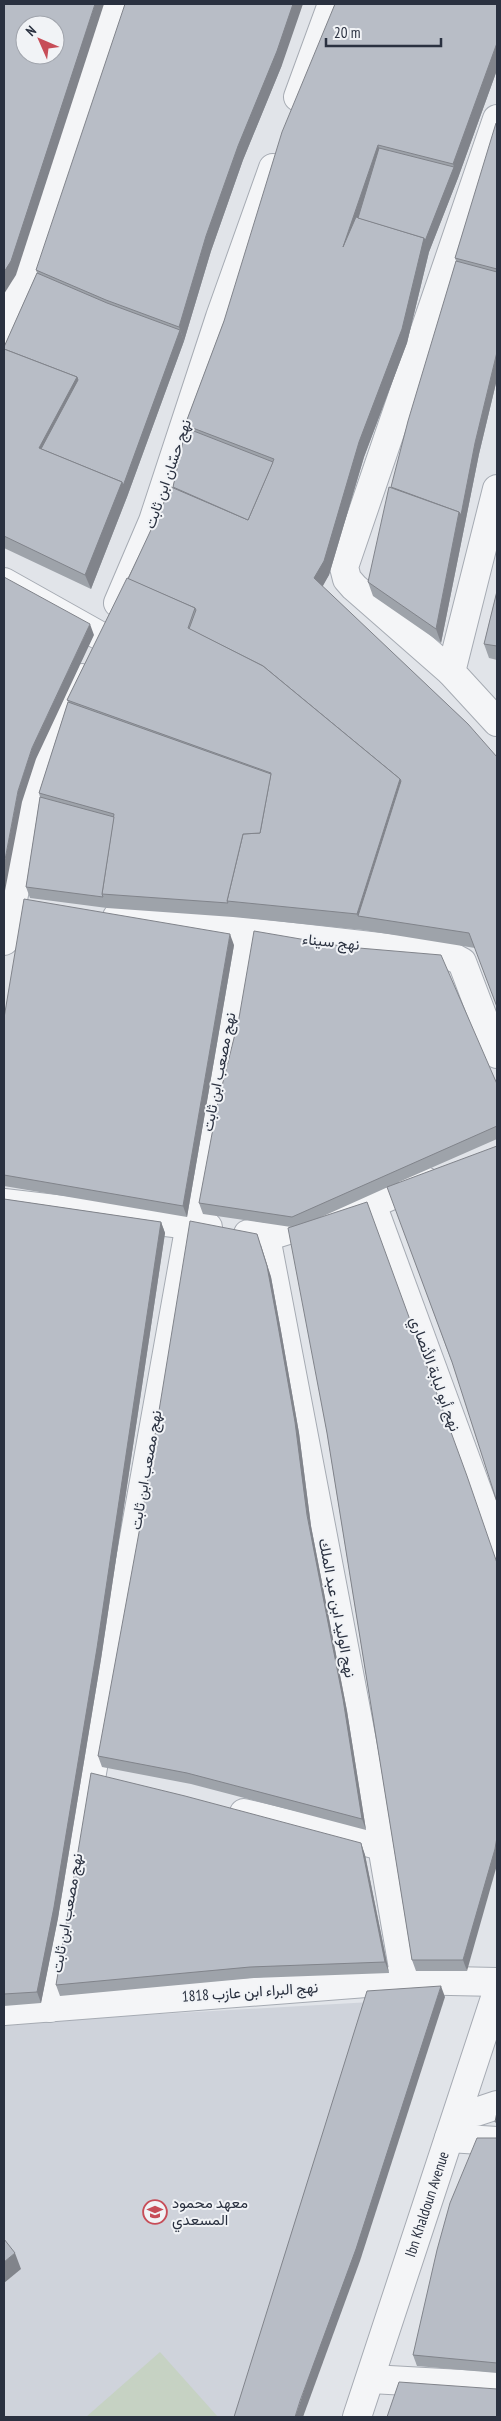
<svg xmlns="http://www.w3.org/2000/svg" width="501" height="2421" viewBox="0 0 501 2421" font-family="'PT Sans Narrow',Vazirmatn,sans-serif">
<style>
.built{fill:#cfd3db}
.garden{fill:#c6d2c3}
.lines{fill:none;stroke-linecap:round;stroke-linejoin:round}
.minor-casing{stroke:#a6abb3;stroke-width:30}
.minor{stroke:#f4f5f7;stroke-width:28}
.wall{fill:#9ea3aa}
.shaded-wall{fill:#81848b}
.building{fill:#b8bdc6;stroke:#81848b;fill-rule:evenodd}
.labels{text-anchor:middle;stroke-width:4;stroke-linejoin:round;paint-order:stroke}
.street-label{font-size:15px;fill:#2a3140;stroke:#f1f3f6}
.poi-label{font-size:15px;fill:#2a3140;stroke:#f1f3f6;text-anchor:start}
</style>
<rect width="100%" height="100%" fill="#e1e4e9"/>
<polygon class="built" points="371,2002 241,2417 4,2417 4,2023"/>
<polygon class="garden" points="160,2352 218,2417 86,2417"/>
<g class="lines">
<g class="minor-casing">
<g id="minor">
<polyline points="298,97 332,4"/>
<polyline points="4,331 80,117 117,4"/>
<polyline points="497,489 451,672 497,722"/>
<polyline points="4,582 102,637"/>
<polyline points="118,603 153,521 220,317 273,168"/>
<polyline points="451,672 354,587 347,579 344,567 497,119"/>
<polyline points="117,917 449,955 462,962 497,1054"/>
<polyline points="4,941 41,768 56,728 82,678"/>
<polyline points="4,1203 208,1227"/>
<polyline points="372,1204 497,1544"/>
<polyline points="248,1234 266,1237 372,1204 425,1181"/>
<polyline points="266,1237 382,1846 405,1980"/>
<polyline points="244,1813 382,1846"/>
<polyline points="50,2008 190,1224 246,933"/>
<polyline points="4,2011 405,1980 497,1982"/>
<polyline points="459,2112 476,2112 497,2105"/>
<polyline points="449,2138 497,2141"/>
<polyline points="371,2379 497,2386"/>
<path id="s1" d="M357 2417 497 1992"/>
</g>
</g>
<use href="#minor" class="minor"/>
</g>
<g class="wall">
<polygon points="497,4 497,70 458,178 429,252 407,343 364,457 329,575 322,586 468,724 475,948 363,930 233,917 107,908 30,898 26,887 40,797 39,793 68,702 67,700 173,487 186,428 185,425 224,321"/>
<polygon points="282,65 243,160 211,251 184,341 127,497 91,589 4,548 4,347 37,273 36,270"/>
<polygon points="497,124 497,379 479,454 441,643 373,596 368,582 456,261 455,258"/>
<polygon points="497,591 497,660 489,658 484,644"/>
<polygon points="234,945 187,1217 4,1186 4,1018"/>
<polygon points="497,1084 497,1139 399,1182 452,1363 388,1187 319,1218 467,1971 416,1971 412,1960 327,1433 291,1227 203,1214 199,1203"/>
<polygon points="4,1199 161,1222 165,1233 101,1659 58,1918 41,2003 4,2006"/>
<polygon points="261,1245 271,1277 281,1331 299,1433 311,1526 347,1711 366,1830 191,1784 102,1767 98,1756"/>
<polygon points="361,1843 365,1855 389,1973 254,1978 60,1996 56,1985"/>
<polygon points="497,2138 497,2373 417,2366 413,2355"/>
</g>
<g class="shaded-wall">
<polygon points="95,4 104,4 16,275 4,294 4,272"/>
<polygon points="293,4 303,4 282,65 243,160 211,251 184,341 179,327 206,236 238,146"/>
<polygon points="497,43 497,70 458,178 429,252 407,343 364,457 329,575 319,593 314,578 359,442 424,238 454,167 453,164"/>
<polygon points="378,145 383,159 361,222 343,247"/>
<polygon points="180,330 184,341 127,497 91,589 85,575"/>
<polygon points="497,352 497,379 479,454 441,643 436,629 459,512 475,443"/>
<polygon points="77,377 82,391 48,455 39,448"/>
<polygon points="90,624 94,635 36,759 22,802 4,896 4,865 18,791 32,748"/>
<polygon points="400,779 406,795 358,916 357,914"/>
<polygon points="230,934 234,945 187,1217 183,1206"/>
<polygon points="161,1222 165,1233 101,1659 58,1918 41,2003 37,1992"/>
<polygon points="257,1234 271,1277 281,1331 299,1433 311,1526 347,1711 366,1830 362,1819"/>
<polygon points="497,1837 497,1865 467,1971 463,1960"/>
<polygon points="361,1843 365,1855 389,1973 385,1962"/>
<polygon points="441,1986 445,1997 360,2261 303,2417 295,2417"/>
<polygon points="15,2253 21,2269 4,2283 4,2262"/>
</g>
<g class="building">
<path d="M4 4H95L11 261 4 272ZM25 25H55V55H25Z"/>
<polygon points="125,4 293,4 277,51 238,146 206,236 179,327 106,300 36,270"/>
<polygon points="335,4 497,4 497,43 453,164 378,145 343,247 356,217 424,238 402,329 359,442 324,561 314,578 468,724 497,757 497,1007 469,933 358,916 401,781 400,779 263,666 189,629 196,610 195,608 128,579 171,487 248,520 274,459 185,425 224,321 282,132"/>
<polygon points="496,123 497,124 497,269 455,258"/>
<polygon points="379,148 454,167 425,241 424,238 358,218"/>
<polygon points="456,261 497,272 497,352 475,443 461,515 459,512 391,487 408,421"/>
<polygon points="37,273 107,303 180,330 123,486 122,482 41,449 78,380 77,377 4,349 4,347"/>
<polygon points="4,349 77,377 39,448 122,482 85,575 4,536"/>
<polygon points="186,428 273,462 248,520 173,487"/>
<polygon points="389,487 459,512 436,629 368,582"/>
<polygon points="4,577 90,624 32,748 18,791 4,865"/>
<polygon points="127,578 195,608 188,628 263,666 400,779 357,914 227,901 243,834 260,833 271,773 67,700"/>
<polygon points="497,591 497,646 484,644"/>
<polygon points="68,702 271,774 260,833 243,834 227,901 228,903 102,894 114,814 39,793"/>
<polygon points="40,797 114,817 102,894 103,897 26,887"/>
<polygon points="24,899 230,934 183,1206 4,1175 4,1018"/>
<polygon points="254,931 347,947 441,955 497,1084 497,1126 292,1217 199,1203 218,1102 239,1018"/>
<polygon points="497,1146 497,1502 452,1362 387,1187"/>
<polygon points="4,1199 161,1222 97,1648 54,1907 37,1992 4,1994"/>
<polygon points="367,1202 467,1476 497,1563 497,1837 495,1849 463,1960 412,1960 327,1433 288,1228"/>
<polygon points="190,1221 257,1234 267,1266 277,1320 295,1422 307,1515 343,1699 362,1819 187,1773 98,1756 140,1527"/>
<polygon points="91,1773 185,1796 361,1843 385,1962 250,1967 56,1985"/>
<polygon points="441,1986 356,2249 300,2401 295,2417 234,2417 367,1991"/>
<polygon points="497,2112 497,2122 495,2122"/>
<polygon points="477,2138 497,2138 497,2363 413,2355 437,2250 450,2203"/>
<polygon points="4,2239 15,2253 4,2262"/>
<polygon points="399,2382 497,2389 497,2417 387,2417"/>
</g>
<defs>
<g id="school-ring" transform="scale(1.25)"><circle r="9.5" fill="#f1f3f6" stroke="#c74d58" stroke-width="1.5"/><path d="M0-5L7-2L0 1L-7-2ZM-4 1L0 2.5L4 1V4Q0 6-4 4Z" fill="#c74d58"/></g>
</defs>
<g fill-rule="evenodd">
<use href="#school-ring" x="155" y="2212"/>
</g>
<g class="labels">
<g class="street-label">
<text transform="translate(168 474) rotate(-71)" y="5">نهج حسّان ابن ثابت</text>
<text transform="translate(331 942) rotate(6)" y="5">نهج سيناء</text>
<text transform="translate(219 1072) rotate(-79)" y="5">نهج مصعب ابن ثابت</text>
<text transform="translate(435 1374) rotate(70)" y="5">نهج أبو لبابة الأنصاري</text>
<text transform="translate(146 1470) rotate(-80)" y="5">نهج مصعب ابن ثابت</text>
<text transform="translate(337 1608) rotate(79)" y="5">نهج الوليد ابن عبد الملك</text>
<text transform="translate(67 1913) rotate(-80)" y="5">نهج مصعب ابن ثابت</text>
<text transform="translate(250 1992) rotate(-4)" y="5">نهج البراء ابن عازب 1818</text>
<text dy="5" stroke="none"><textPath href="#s1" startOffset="224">Ibn Khaldoun Avenue</textPath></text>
</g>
<g class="poi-label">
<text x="172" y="2208">معهد محمود<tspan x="172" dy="17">المسعدي</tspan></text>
</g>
</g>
<rect width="501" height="2421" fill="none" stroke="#2a3140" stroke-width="10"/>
<g transform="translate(40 40) rotate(315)"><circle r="24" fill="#f1f3f6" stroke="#a1a5ad"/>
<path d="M0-4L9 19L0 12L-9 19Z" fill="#c74d58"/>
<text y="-8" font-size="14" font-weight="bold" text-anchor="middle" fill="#2a3140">N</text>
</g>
<path d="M326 38v8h115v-8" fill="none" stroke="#2a3140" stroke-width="2.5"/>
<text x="334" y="38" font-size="15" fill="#2a3140" stroke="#f1f3f6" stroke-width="4" paint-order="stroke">20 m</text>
</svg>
